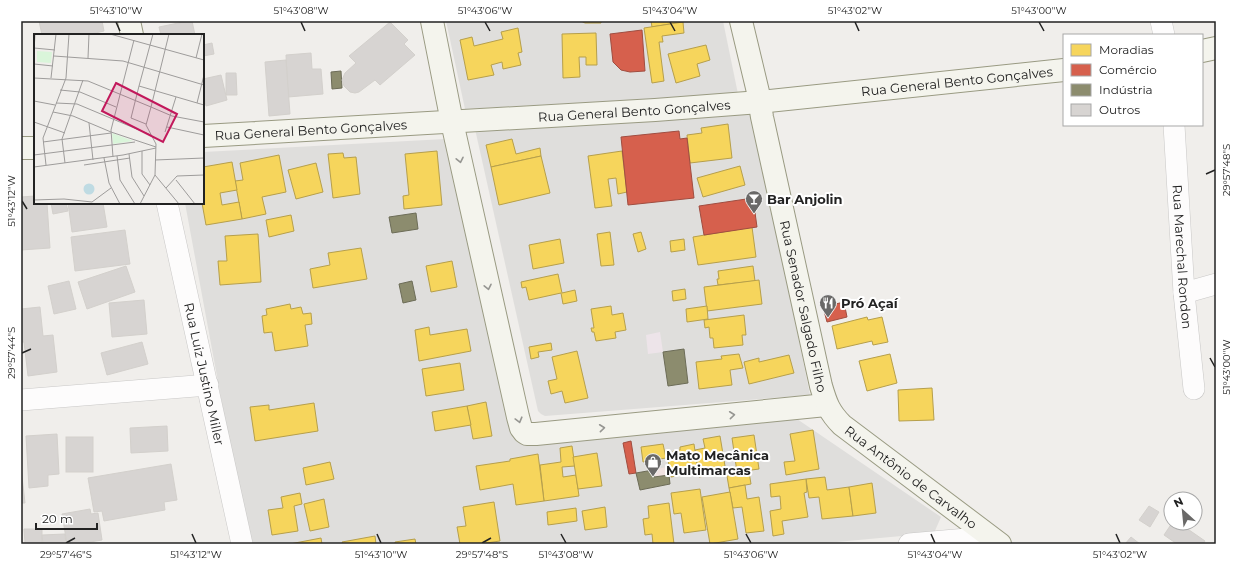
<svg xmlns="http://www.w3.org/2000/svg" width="1237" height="565" viewBox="0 0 1237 565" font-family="Montserrat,sans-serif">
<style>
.residential{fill:#dfdedc}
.commercial{fill:#f1e3e1}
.industrial{fill:#ede4e9}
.homes{fill:#f6d55c;stroke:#b69f4b}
.shops{fill:#d6604d;stroke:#a04d40}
.industry{fill:#8c8c6e;stroke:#6c6c57}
.building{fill:#d7d4d2;stroke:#d3d0cc}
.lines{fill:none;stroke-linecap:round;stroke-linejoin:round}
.street-casing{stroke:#c9c8c7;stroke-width:22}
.secondary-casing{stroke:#999a82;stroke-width:24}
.street{stroke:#fdfcfc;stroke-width:21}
.secondary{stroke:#f4f4ed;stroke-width:22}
.oneway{stroke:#969692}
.ticks{fill:none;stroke:#222;stroke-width:1.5}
.labels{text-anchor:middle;stroke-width:4;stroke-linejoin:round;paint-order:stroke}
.street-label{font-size:13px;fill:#222;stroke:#fff}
.poi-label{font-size:13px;font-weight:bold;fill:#222;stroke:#fff;text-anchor:start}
.inset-road{fill:none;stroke:#9e9c9b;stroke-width:1}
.view{fill:#c2185b;fill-opacity:0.15;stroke:#c2185b;stroke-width:2}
.inset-edge{fill:none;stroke:#222;stroke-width:2}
.neatline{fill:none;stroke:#222;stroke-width:1.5}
.ticks-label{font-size:10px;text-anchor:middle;fill:#222}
</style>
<rect width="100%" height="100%" fill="#f0eeeb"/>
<g class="residential">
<polygon points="446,21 723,21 738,94 465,109"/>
<polygon points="753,113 810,395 545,416 541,414 538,411 475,129"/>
<polygon points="445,139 509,427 513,438 517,441 529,445 797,419 941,517 934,533 815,544 248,544 185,203 203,203 203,152"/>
</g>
<polygon class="commercial" points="667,467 670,484 640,490 636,473"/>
<polygon class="industrial" points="660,332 663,352 648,354 646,335"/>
<g class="homes">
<polygon points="581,21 601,21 601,23 585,23"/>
<polygon points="651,21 682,21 682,22 652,27"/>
<polygon points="683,22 684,33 662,36 663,42 659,42 664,81 652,83 644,28"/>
<polygon points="518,28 522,52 518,53 521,65 503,69 502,62 491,65 494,75 468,80 460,40 472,37 474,46 503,39 501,32"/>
<polygon points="596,33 597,65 586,65 586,57 579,57 580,77 563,78 562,34"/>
<polygon points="706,45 710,60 697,64 700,76 676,83 668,54"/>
<polygon points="728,124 732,158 690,163 687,135 702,133 701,128"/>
<polygon points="512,139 516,154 540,148 541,156 491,167 486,145"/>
<polygon points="437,151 442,205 404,209 403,196 409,195 405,154"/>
<polygon points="622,151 627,192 618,194 616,178 608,179 612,206 595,208 588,156"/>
<polygon points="343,153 344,158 356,157 360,194 333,198 328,154"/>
<polygon points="279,155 286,192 262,197 266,214 242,219 235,181 243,180 240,163"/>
<polygon points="541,156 550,193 499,205 491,167"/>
<polygon points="232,162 237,190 220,193 222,205 239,202 242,219 206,225 202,203 203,203 203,167"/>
<polygon points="316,163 323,192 296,199 288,170"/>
<polygon points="740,166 745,185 703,197 697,178"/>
<polygon points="291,215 294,231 269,237 266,220"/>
<polygon points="752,227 756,257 698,265 693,237"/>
<polygon points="610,232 614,265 601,266 597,234"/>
<polygon points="641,232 646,249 638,252 633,234"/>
<polygon points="258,234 261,282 220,285 218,261 227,261 225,236"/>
<polygon points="560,239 564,263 533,269 529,245"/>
<polygon points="684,239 685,250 671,252 670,241"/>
<polygon points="361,248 367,279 313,288 310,269 330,265 328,253"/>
<polygon points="452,261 457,287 431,292 426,266"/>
<polygon points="753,266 755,281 718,285 717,279 719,279 718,271"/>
<polygon points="558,274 562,293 575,290 577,301 563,304 561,293 529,300 526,287 522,288 521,282"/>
<polygon points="759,280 762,304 707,311 704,287"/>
<polygon points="685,289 686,299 673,301 672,291"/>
<polygon points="290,304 291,309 301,307 303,314 311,313 312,324 305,325 308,346 275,351 272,332 264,333 262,316 267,315 266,309"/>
<polygon points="611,306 612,315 623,313 626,330 615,332 616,338 596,341 594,332 592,332 591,328 594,328 591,309"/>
<polygon points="707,306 708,319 687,322 686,309"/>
<polygon points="744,315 746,335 742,335 743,345 714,348 713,338 710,338 709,327 705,328 704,320"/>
<polygon points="867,317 868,320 882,317 888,342 873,345 872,341 837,349 832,326"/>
<polygon points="429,327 430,335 467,329 471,351 419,361 415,330"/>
<polygon points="551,343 552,350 538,352 539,357 531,359 529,347"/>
<polygon points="577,351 588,398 565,403 562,391 551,394 548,381 557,379 552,357"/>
<polygon points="739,354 743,368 730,370 732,385 699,389 696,362 722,359 721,356"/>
<polygon points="890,354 897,383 867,391 859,361"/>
<polygon points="789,355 794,373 749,384 744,362 759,358 759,362"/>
<polygon points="460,363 464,390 426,396 422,369"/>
<polygon points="932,388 934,420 899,421 898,390"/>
<polygon points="486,402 492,436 473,439 467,406"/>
<polygon points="314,403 318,431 255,441 250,407 269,405 269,410"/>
<polygon points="467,406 471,425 435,431 432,412"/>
<polygon points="813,430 819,469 786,475 784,462 795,461 790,434"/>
<polygon points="754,435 759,469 737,472 732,438"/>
<polygon points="720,436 726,472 699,477 695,450 705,448 703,439"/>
<polygon points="663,444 666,458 643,462 641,447"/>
<polygon points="694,444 698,472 671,477 668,460 674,459 673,451 680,450 680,447"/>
<polygon points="572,446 575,466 562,467 563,477 576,475 579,496 544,501 540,465 561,462 560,448"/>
<polygon points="597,453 602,486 578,489 573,457"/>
<polygon points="538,454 544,501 516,505 513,484 480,490 476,466 510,461 510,459"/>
<polygon points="330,462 334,479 306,485 303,468"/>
<polygon points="749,472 751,484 729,488 727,476"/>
<polygon points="825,477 827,490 849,487 853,516 822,519 819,497 809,498 806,479"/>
<polygon points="806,479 807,492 804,493 808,517 782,521 784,534 773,536 770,511 781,509 780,496 771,497 770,484"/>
<polygon points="872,483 876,513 853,516 849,487"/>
<polygon points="745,485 747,499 759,497 764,531 746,533 742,507 733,508 729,488"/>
<polygon points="700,489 706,530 684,533 681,513 674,514 671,493"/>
<polygon points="730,492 738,539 710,544 702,497"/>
<polygon points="300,493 302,504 294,506 298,531 272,535 268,510 283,508 281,497"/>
<polygon points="324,499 329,527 310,531 304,504"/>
<polygon points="494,502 500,541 479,544 460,544 457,527 466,526 463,507"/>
<polygon points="669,503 674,544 653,544 652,534 645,535 643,519 649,518 648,506"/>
<polygon points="605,507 607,527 585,530 582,511"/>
<polygon points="576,508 577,521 548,525 547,512"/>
<polygon points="375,536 376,544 343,544 342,542"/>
<polygon points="321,538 322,544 290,544 295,543"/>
<polygon points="415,539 416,544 395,544 395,542"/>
</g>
<g class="shops">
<polygon points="642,30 645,71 630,72 621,70 613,62 610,34"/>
<polygon points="679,131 680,139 687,138 694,198 628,205 621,137"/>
<polygon points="753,198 757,227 704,235 699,206"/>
<polygon points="844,302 847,317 827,322 823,307"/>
<polygon points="631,441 636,473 629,474 623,443"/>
</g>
<g class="industry">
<polygon points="341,71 342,88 332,89 331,72"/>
<polygon points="416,213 418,229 392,233 389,217"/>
<polygon points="412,281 416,300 403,303 399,284"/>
<polygon points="684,349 688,383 668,386 663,352"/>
<polygon points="653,470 654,477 669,475 670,484 640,490 636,473"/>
</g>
<g class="building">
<polygon points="39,21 102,21 104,31 87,35 42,35"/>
<polygon points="188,21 192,21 195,35 161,35 159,27"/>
<polygon points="390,22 408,40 404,44 415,55 380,85 375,80 359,92 355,93 350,92 344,86 342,80 345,73 356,63 349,56"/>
<polygon points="212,43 214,54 203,56 203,45"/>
<polygon points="311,53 312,69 321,69 323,94 288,97 286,55"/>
<polygon points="286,60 290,114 269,116 265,62"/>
<polygon points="226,73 236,73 237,95 226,95"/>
<polygon points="221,75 227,100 206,106 203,92 203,88 205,88 203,79"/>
<polygon points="35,196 35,203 47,203 50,248 21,250 21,197"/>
<polygon points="51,203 66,203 68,211 53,214"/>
<polygon points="68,203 103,203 107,227 72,232"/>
<polygon points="125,230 130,264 75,271 71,237"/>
<polygon points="126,266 135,292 87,309 78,282"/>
<polygon points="69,281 76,309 54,314 48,286"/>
<polygon points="144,300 147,334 112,337 109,303"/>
<polygon points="40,307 43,336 53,335 57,372 28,376 24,342 21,342 21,309"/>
<polygon points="142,342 148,364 107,375 101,353"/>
<polygon points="167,426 168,451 131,453 130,428"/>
<polygon points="57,434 59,474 48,475 48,486 29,488 26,436"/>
<rect x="66" y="437" width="27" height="35"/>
<polygon points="171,464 177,500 164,502 165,510 104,521 102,511 94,512 88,478"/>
<polygon points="21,468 25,503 21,503"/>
<polygon points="1149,506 1159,512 1150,527 1139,520"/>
<polygon points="90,509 91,514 98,513 102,540 78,544 67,544 62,514"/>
<polygon points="1172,523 1179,523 1205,541 1203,544 1177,544 1164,535"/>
<polygon points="24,529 42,529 42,544 25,544"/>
<polygon points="65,534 66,544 43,544 42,535"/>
<polygon points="1131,537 1140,544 1125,544"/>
</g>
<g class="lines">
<g class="street-casing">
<g id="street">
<polyline points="1161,21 1164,35"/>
<path id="s1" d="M1174 125 1184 293 1194 389"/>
<path id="s2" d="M167 203 242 544"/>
<polyline points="1184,293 1216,284"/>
<polyline points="21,400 208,385"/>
<polyline points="909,544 990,537"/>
</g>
</g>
<g class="secondary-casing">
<g id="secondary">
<polyline points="129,21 132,35"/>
<polyline points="432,21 452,122 518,417 521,428 524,432 527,434 536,434 826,405"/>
<path id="s3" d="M741 21 758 92 762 117 821 386C826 403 829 412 842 425L1000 544"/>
<polyline points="1202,51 1216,48"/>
<path id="s4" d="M203 136 655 110 760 102 1064 70"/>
<polyline points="21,148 35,148"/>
</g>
</g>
<use href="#street" class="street"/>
<use href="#secondary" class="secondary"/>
</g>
<defs><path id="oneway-chevron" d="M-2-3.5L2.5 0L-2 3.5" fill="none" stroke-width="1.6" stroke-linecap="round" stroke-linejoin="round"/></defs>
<g class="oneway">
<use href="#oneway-chevron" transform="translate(460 160) rotate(78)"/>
<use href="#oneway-chevron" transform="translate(488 287) rotate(78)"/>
<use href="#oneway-chevron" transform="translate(732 415) rotate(-6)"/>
<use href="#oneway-chevron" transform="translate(519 420) rotate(75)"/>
<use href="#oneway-chevron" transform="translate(602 428) rotate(-6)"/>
</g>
<path class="ticks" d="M116 22 120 31M301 22 305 31M485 22 490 31M670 22 675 31M855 22 859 31M1039 22 1044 31M1206 174 1215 170M22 201 27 209M22 353 31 349M1210 358 1215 367M192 534 196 543M377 534 381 543M561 534 566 543M746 534 751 543M931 534 935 543M1116 534 1120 543M66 543 75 538M482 543 491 538"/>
<defs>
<g id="bar-pin" transform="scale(0.9)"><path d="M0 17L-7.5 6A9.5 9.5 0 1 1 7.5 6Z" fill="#6a6968" stroke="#fff"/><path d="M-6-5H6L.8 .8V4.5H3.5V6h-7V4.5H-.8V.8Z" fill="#fff"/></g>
<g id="restaurant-pin" transform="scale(0.9)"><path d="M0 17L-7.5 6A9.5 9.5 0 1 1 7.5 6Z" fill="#6a6968" stroke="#fff"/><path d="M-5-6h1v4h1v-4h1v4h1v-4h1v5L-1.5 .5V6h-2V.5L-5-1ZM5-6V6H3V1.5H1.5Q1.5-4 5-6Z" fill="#fff"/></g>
<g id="shop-pin" transform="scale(0.9)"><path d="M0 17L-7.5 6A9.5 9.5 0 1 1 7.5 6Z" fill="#6a6968" stroke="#fff"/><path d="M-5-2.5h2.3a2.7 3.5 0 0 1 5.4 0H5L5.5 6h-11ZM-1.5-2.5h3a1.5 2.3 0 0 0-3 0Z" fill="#fff"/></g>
</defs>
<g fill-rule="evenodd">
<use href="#bar-pin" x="754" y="199"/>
<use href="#restaurant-pin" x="828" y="303"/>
<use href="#shop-pin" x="653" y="462"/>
</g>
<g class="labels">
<g class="street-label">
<text dy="5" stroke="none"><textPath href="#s4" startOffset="756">Rua General Bento Gonçalves</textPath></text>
<text dy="5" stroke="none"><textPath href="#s4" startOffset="432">Rua General Bento Gonçalves</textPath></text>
<text dy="5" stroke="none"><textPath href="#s4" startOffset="108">Rua General Bento Gonçalves</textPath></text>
<text dy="5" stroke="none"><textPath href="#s1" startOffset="132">Rua Marechal Rondon</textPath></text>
<text dy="5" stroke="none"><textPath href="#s3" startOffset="292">Rua Senador Salgado Filho</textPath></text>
<text dy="5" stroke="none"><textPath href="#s2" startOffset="175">Rua Luiz Justino Miller</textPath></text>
<text dy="5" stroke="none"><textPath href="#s3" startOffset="505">Rua Antônio de Carvalho</textPath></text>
</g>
<g class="poi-label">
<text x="767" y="204">Bar Anjolin</text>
<text x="841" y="308">Pró Açaí</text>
<text x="666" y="460">Mato Mecânica<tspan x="666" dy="15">Multimarcas</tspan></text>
</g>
</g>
<g transform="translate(34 34)">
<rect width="170" height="170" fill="#f0eeeb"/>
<path d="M3 17 18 18 17 29 3 28ZM78 99 99 107 79 110Z" fill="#daf5da"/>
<path d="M49.5 155a5.5 5.5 0 1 1 11 0a5.5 5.5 0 1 1-11 0Z" fill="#bfdbe3"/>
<path class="inset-road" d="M76 0 170 26M135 0 117 73 138 82 170 88M0 14 21 16M0 17 1 0M20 22 89 27 170 51M54 24 55 0M162 24 168 0M0 30 19 32M0 44 54 47 117 73 112 91 122 110 121 141 145 170M17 44 22 0M105 52 119 0M26 56 46 58 82 73M0 67 21 71M22 69 43 70 117 101M163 69 170 41M19 78 39 82 77 98 122 113M0 88 31 99M55 89 59 126M112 90 97 84 105 52 170 71M133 93 170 101M131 98 142 63M9 108 77 99M108 117V140L116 151M95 120 98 143 110 162M0 121 101 108M83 122 86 146 101 170M79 123 77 96 100 6M70 124 75 149 86 170M121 126 170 124M31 129 28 105 49 46M12 131 9 104 32 44 35 0M50 131 96 124M0 133 89 121 122 114M142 146 161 170M132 154 143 142 170 141M0 166 30 165 58 168 77 154M106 170 121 141"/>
<path class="view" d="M82 49 143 80 129 108 68 77Z"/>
<rect width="170" height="170" class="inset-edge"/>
</g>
<rect width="1237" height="565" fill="none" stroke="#ffffff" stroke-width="44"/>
<rect x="1063" y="34" width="140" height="92" fill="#ffffff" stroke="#a7a7a7"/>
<rect x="1071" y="44" width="20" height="12" fill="#f6d55c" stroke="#a7a7a7"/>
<text x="1099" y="54" font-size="12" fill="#222222">Moradias</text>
<rect x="1071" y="64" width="20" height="12" fill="#d6604d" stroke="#a7a7a7"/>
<text x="1099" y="74" font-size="12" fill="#222222">Comércio</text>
<rect x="1071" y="84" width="20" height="12" fill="#8c8c6e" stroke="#a7a7a7"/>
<text x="1099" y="94" font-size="12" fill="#222222">Indústria</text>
<rect x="1071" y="104" width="20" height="12" fill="#d7d4d2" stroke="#a7a7a7"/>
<text x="1099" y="114" font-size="12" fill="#222222">Outros</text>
<g transform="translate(1183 511) rotate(333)"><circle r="19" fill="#ffffff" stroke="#a7a7a7"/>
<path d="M0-3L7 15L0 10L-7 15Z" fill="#6a6968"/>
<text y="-6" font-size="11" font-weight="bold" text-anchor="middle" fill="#222222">N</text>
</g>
<path d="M36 523v6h61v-6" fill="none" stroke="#222222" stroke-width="2"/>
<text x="42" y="523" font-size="12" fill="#222222" stroke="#ffffff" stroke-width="3" paint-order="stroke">20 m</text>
<rect x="22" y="22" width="1193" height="521" class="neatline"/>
<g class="ticks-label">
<text x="116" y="14">51°43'10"W</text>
<text x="301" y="14">51°43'08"W</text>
<text x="485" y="14">51°43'06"W</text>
<text x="670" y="14">51°43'04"W</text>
<text x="855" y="14">51°43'02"W</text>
<text x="1039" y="14">51°43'00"W</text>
<text transform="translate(1226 170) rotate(-90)" y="4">29°57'48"S</text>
<text transform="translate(11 201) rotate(-90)" y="4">51°43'12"W</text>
<text transform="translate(11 353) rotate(-90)" y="4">29°57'44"S</text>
<text transform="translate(1226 367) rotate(-90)" y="4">51°43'00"W</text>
<text x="66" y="558">29°57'46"S</text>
<text x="196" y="558">51°43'12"W</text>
<text x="381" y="558">51°43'10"W</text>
<text x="482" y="558">29°57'48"S</text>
<text x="566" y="558">51°43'08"W</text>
<text x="751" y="558">51°43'06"W</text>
<text x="935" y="558">51°43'04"W</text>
<text x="1120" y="558">51°43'02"W</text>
</g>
</svg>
